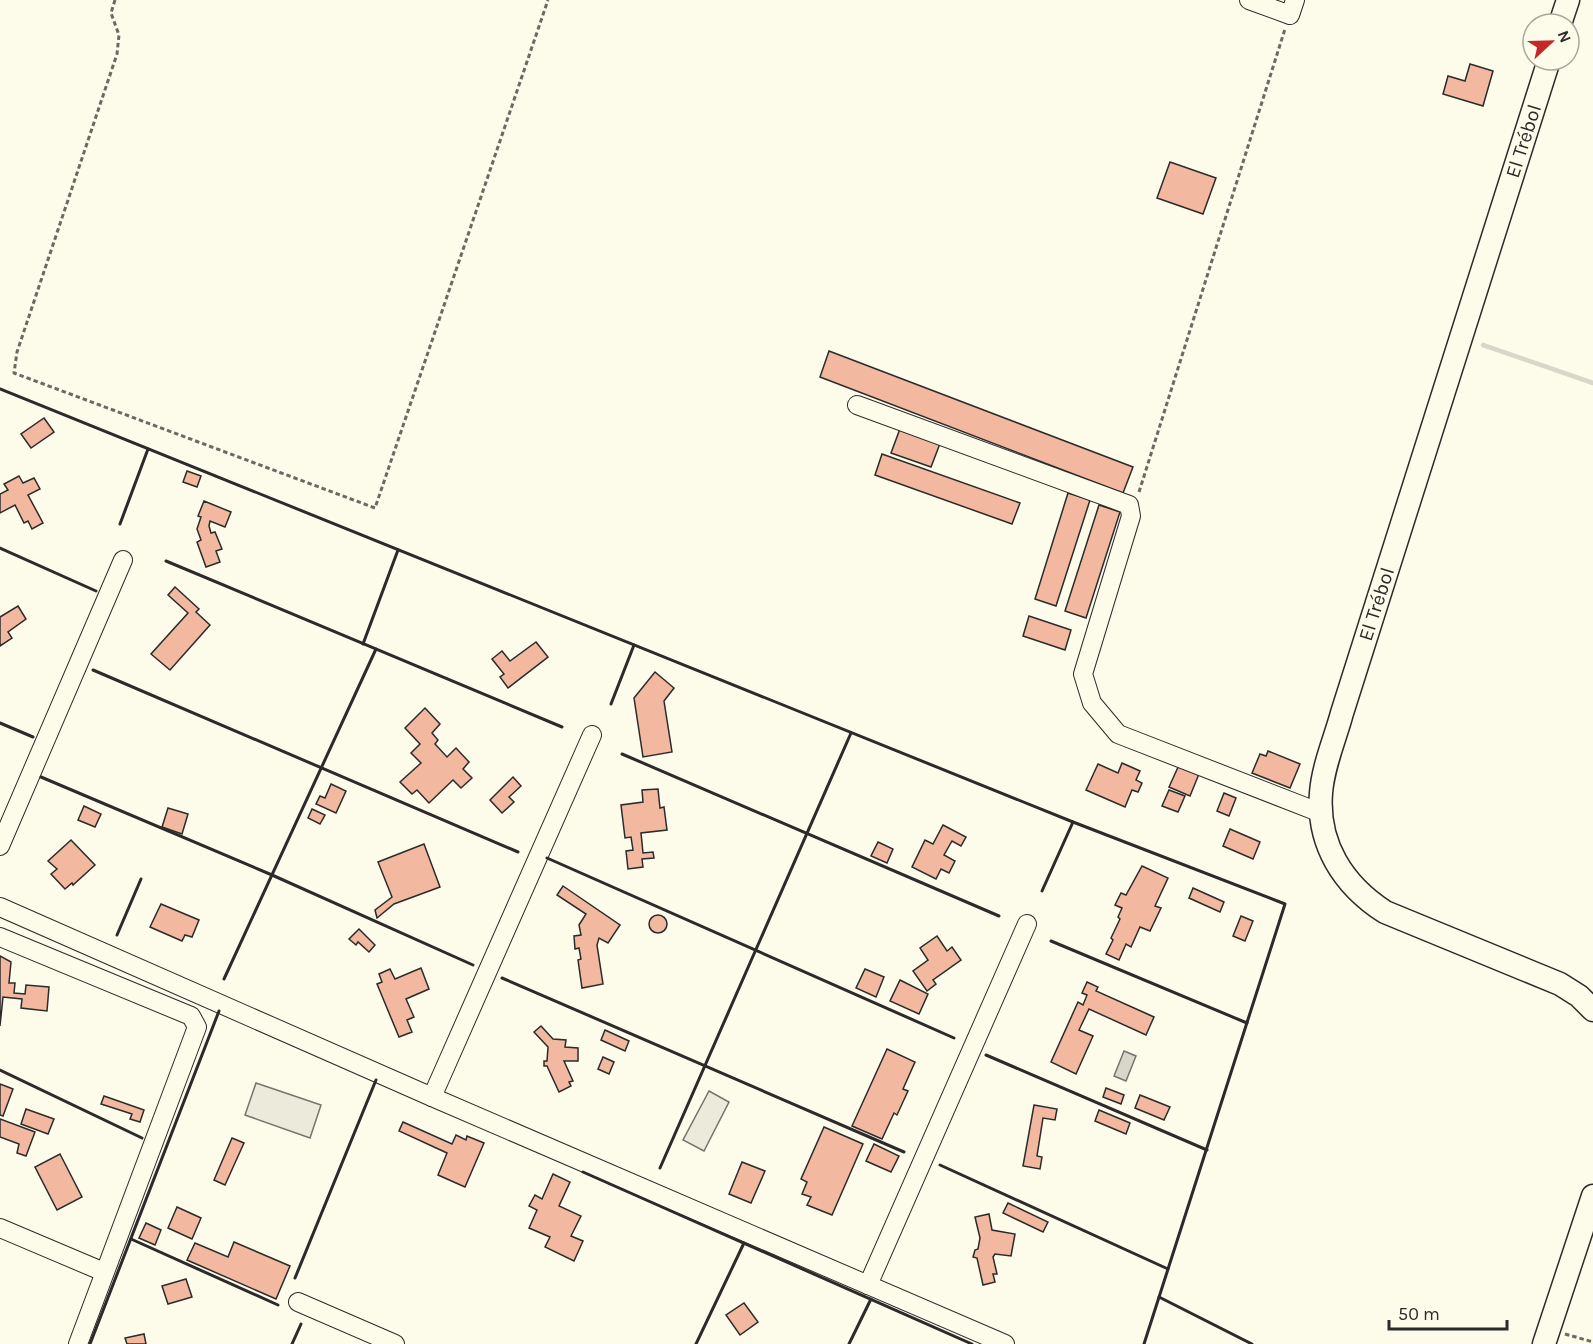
<svg xmlns="http://www.w3.org/2000/svg" width="1593" height="1344" viewBox="0 0 1593 1344" font-family="Karla,sans-serif">
<style>
.green{fill:#ecebdb;stroke:#74746e;stroke-width:1.5}
.water{fill:#d8d7c9;stroke:#74746e;stroke-width:1.5}
.lines{fill:none;stroke-linecap:round;stroke-linejoin:round}
.stream{stroke:#d8d7c9;stroke-width:4.5}
.building{fill:#f2b8a0;stroke:#2b2b2b;stroke-width:1.5}
.minor-casing{stroke:#2b2b2b;stroke-width:20}
.major-casing{stroke:#2b2b2b;stroke-width:25}
.path{stroke:#6a6964;stroke-width:3;stroke-dasharray:4.5 3;stroke-linecap:butt}
.minor{stroke:#fdfbea;stroke-width:18}
.major{stroke:#fdfbea;stroke-width:22}
.wall{stroke:#2b2b2b;stroke-width:3}
.labels{text-anchor:middle;stroke-width:4.5;stroke-linejoin:round;paint-order:stroke}
.street-label{font-size:20px;fill:#2b2b2b;stroke:#fdfbea}
</style>
<rect width="100%" height="100%" fill="#fdfbea"/>
<g class="green">
<polygon points="256,1083 321,1105 310,1138 245,1115"/>
<polygon points="709,1091 729,1102 704,1151 683,1140"/>
</g>
<polygon class="water" points="1124,1051 1136,1056 1126,1081 1114,1076"/>
<g class="lines">
<polyline class="stream" points="1483,345 1593,383"/>
</g>
<g class="building">
<polygon points="1470,64 1493,71 1483,106 1443,94 1448,76 1465,81"/>
<polygon points="1170,162 1216,178 1203,214 1157,198"/>
<polygon points="829,351 1133,467 1123,493 820,377"/>
<polygon points="44,418 54,432 31,448 21,434"/>
<polygon points="901,426 941,441 931,467 891,453"/>
<polygon points="882,454 1020,503 1012,524 875,475"/>
<polygon points="187,471 201,476 197,487 183,482"/>
<polygon points="19,476 23,483 34,478 40,489 28,495 43,523 32,529 28,521 24,523 15,505 0,513 0,494 8,490 4,484"/>
<polygon points="1068,493 1090,500 1056,606 1035,599"/>
<polygon points="204,501 231,512 225,527 210,521 209,526 211,533 215,532 222,549 216,551 220,562 206,567 197,542 201,540 197,529 201,517 198,516"/>
<polygon points="1099,505 1120,512 1086,618 1065,611"/>
<polygon points="175,587 199,609 196,612 210,625 170,670 151,654 188,613 168,595"/>
<polygon points="18,606 26,619 8,632 12,638 0,646 0,617"/>
<polygon points="1029,616 1071,630 1065,650 1023,636"/>
<polygon points="536,642 548,657 508,688 500,677 504,674 492,659 502,651 510,661"/>
<polygon points="655,672 674,688 664,701 672,752 643,757 634,698"/>
<polygon points="425,708 440,724 432,733 438,740 435,744 447,757 456,748 469,762 463,769 472,778 461,788 453,780 429,803 417,790 412,794 400,782 421,763 411,753 420,744 405,728"/>
<polygon points="1268,751 1300,764 1290,788 1252,773 1260,754 1266,756"/>
<polygon points="1122,763 1140,771 1136,780 1142,783 1138,792 1132,790 1125,807 1086,790 1098,764 1118,773"/>
<polygon points="1179,765 1199,774 1190,796 1169,787"/>
<polygon points="513,777 521,786 509,797 514,802 502,813 490,800"/>
<polygon points="331,784 346,791 336,813 316,804 320,796 325,798"/>
<polygon points="658,789 660,808 664,807 667,830 641,833 643,853 653,852 654,858 642,859 643,867 628,869 626,851 633,850 631,837 625,838 621,805 643,802 642,790"/>
<polygon points="1169,790 1185,796 1178,812 1162,806"/>
<polygon points="1224,793 1236,798 1229,816 1217,811"/>
<polygon points="84,806 101,814 95,827 78,820"/>
<polygon points="168,808 188,814 182,834 162,827"/>
<polygon points="312,809 325,815 320,824 308,818"/>
<polygon points="943,825 966,837 961,846 952,841 944,855 955,861 949,873 941,869 936,879 912,867 925,840 933,844"/>
<polygon points="1230,829 1260,842 1253,859 1223,846"/>
<polygon points="71,840 95,865 73,885 72,883 65,889 51,874 57,869 48,861"/>
<polygon points="878,842 893,849 887,863 871,856"/>
<polygon points="424,844 440,887 394,904 377,918 375,910 392,897 378,862"/>
<polygon points="1142,866 1168,878 1155,906 1161,908 1150,931 1140,927 1131,947 1126,944 1119,960 1106,954 1113,940 1111,938 1120,919 1118,917 1122,908 1115,905 1121,893 1126,895"/>
<polygon points="563,886 620,925 608,943 599,938 597,945 603,984 582,988 578,960 581,959 579,948 575,949 574,936 581,935 579,925 586,914 557,895"/>
<polygon points="1193,888 1224,902 1220,912 1189,898"/>
<polygon points="161,904 199,920 192,937 185,935 182,941 150,927"/>
<circle cx="658" cy="924" r="9"/>
<polygon points="1241,916 1253,921 1245,941 1233,936"/>
<polygon points="359,929 375,945 369,952 358,942 356,945 349,939"/>
<polygon points="937,936 947,951 952,947 961,960 933,980 936,984 927,991 913,971 928,960 920,948"/>
<polygon points="0,956 11,962 9,983 15,983 14,993 25,994 26,985 49,987 47,1011 21,1008 22,999 3,997 0,1026"/>
<polygon points="421,968 429,989 406,999 414,1017 407,1020 412,1032 399,1037 377,984 382,982 379,974 390,969 395,979"/>
<polygon points="865,969 884,977 876,997 856,988"/>
<polygon points="900,980 928,994 919,1014 890,1001"/>
<polygon points="1087,982 1098,987 1096,991 1154,1017 1146,1035 1089,1009 1079,1030 1093,1036 1076,1074 1051,1062 1078,1002 1083,1005 1087,995 1082,993"/>
<polygon points="541,1026 553,1039 566,1040 565,1047 578,1048 578,1061 564,1061 573,1081 569,1082 571,1086 559,1092 547,1066 544,1066 544,1061 547,1061 548,1047 534,1032"/>
<polygon points="605,1030 629,1041 625,1051 601,1040"/>
<polygon points="887,1049 915,1062 903,1089 908,1091 897,1115 894,1113 882,1139 852,1126"/>
<polygon points="603,1057 614,1062 609,1074 598,1069"/>
<polygon points="0,1084 13,1089 3,1116 0,1115"/>
<polygon points="1106,1088 1124,1095 1121,1104 1103,1097"/>
<polygon points="1140,1095 1170,1107 1164,1120 1135,1108"/>
<polygon points="104,1096 144,1110 140,1122 130,1119 132,1114 101,1104"/>
<polygon points="1034,1105 1057,1109 1055,1120 1043,1118 1037,1156 1042,1157 1040,1169 1023,1166"/>
<polygon points="26,1109 54,1119 48,1134 21,1124"/>
<polygon points="1099,1110 1130,1123 1126,1134 1095,1121"/>
<polygon points="0,1119 35,1132 26,1156 17,1153 19,1144 0,1137"/>
<polygon points="403,1122 452,1144 456,1135 466,1140 467,1136 484,1143 465,1187 438,1175 447,1153 399,1131"/>
<polygon points="824,1127 863,1144 832,1215 807,1205 811,1197 802,1194 807,1182 801,1179"/>
<polygon points="232,1138 244,1143 225,1185 214,1180"/>
<polygon points="874,1144 899,1156 891,1172 866,1161"/>
<polygon points="60,1154 82,1197 57,1210 35,1167"/>
<polygon points="742,1162 765,1171 751,1203 729,1194"/>
<polygon points="553,1174 570,1182 559,1206 581,1216 571,1236 583,1241 574,1261 545,1247 550,1237 529,1228 537,1210 529,1206 535,1195 542,1199"/>
<polygon points="1008,1203 1048,1222 1043,1232 1003,1213"/>
<polygon points="177,1207 201,1218 192,1239 168,1228"/>
<polygon points="989,1214 992,1230 1015,1234 1011,1256 995,1254 993,1257 997,1274 993,1274 995,1282 983,1285 977,1258 973,1257 975,1250 978,1249 980,1238 975,1217"/>
<polygon points="146,1223 161,1230 155,1245 139,1238"/>
<polygon points="234,1242 290,1266 276,1299 187,1260 195,1243 228,1257"/>
<polygon points="186,1279 192,1297 168,1304 162,1286"/>
<polygon points="744,1303 758,1322 740,1335 726,1315"/>
<polygon points="144,1334 146,1344 127,1344 125,1338"/>
</g>
<g class="lines">
<g class="minor-casing">
<g id="minor">
<polyline points="1249,0 1290,15 1295,0"/>
<polyline points="857,405 1129,505 1131,516 1083,674 1092,703 1118,734 1321,813"/>
<polyline points="0,846 123,560"/>
<polyline points="0,907 432,1097 1005,1344"/>
<polyline points="0,937 191,1016 197,1027 78,1344"/>
<polyline points="432,1097 592,735"/>
<polyline points="0,1228 104,1272"/>
<polyline points="868,1285 1027,924"/>
<polyline points="298,1302 395,1344"/>
</g>
</g>
<g class="major-casing">
<g id="major">
<polyline points="1560,24 1568,0"/>
<path d="M1549 60 1342 713C1335 739 1323 766 1321 793 1317 844 1343 885 1385 912L1560 984 1579 996 1593 1010"/>
<polyline points="1544,1344 1593,1196"/>
</g>
</g>
<g class="path">
<polyline points="115,0 111,13 119,35 117,54 17,352 14,373 375,508 548,0"/>
<polyline points="1139,492 1285,29"/>
<polyline points="1565,1334 1593,1342"/>
</g>
<use href="#minor" class="minor"/>
<use href="#major" class="major"/>
<g class="wall">
<polyline points="0,389 1073,822 1285,904 1144,1344"/>
<polyline points="120,524 148,449"/>
<polyline points="0,548 96,591"/>
<polyline points="166,561 562,727"/>
<polyline points="363,644 398,550"/>
<polyline points="93,670 518,852"/>
<polyline points="611,704 634,645"/>
<polyline points="0,723 33,737"/>
<polyline points="622,754 999,916"/>
<polyline points="41,777 272,875 473,965"/>
<polyline points="547,858 954,1038"/>
<polyline points="1042,891 1073,822"/>
<polyline points="117,935 141,879"/>
<polyline points="1051,941 1247,1023"/>
<polyline points="502,978 904,1152"/>
<polyline points="224,979 376,649"/>
<polyline points="986,1055 1207,1150"/>
<polyline points="0,1070 142,1138"/>
<polyline points="940,1165 1168,1269"/>
<polyline points="660,1168 851,733"/>
<polyline points="583,1172 972,1344"/>
<polyline points="131,1239 278,1305"/>
<polyline points="295,1278 376,1080"/>
<polyline points="1159,1297 1252,1344"/>
<polyline points="90,1344 219,1011"/>
<polyline points="292,1344 301,1324"/>
<polyline points="696,1344 744,1243"/>
<polyline points="849,1344 871,1299"/>
</g>
</g>
<g class="labels">
<g class="street-label">
<text transform="translate(1523 141) rotate(-72)" y="7">El Trébol</text>
<text transform="translate(1376 604) rotate(-72)" y="7">El Trébol</text>
</g>
</g>
<g transform="translate(1551 42) rotate(68)"><circle r="28" fill="#fdfbea" stroke="#a9a89e" stroke-width="1.5"/>
<path d="M0-4.5L10 22L0 15L-10 22Z" fill="#c62828"/>
<text y="-9" font-size="16" font-weight="bold" text-anchor="middle" fill="#2b2b2b">N</text>
</g>
<path d="M1389 1320v9h118v-9" fill="none" stroke="#2b2b2b" stroke-width="3"/>
<text x="1398" y="1320" font-size="18" fill="#2b2b2b" stroke="#fdfbea" stroke-width="4.5" paint-order="stroke">50 m</text>
</svg>
